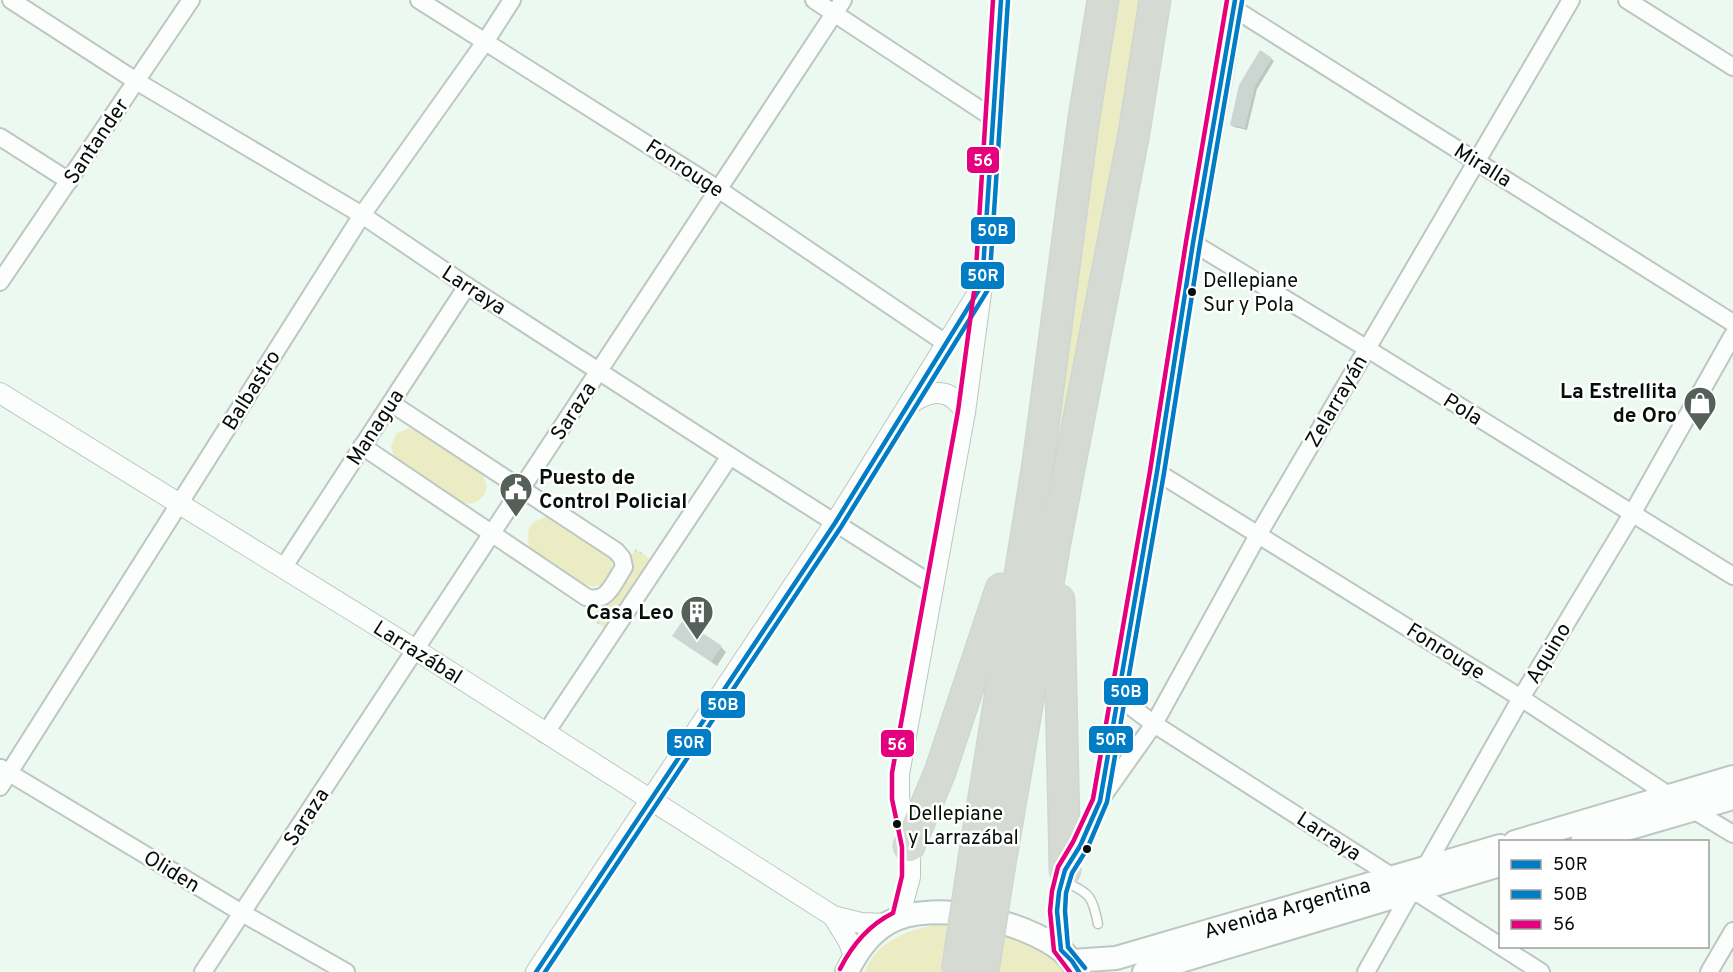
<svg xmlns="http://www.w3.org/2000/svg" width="1733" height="972" viewBox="0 0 1733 972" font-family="Overpass,sans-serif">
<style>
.green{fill:#ebecc4}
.shadow{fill:#0003}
.building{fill:#cbd6d3}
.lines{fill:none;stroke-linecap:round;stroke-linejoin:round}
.service-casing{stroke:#bdc7c1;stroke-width:11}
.minor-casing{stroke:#bdc7c1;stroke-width:20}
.tertiary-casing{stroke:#bdc7c1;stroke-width:22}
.secondary-casing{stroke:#bdc7c1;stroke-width:26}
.motorway-casing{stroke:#d0d6d3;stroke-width:33}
.path{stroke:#d7dbd8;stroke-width:2;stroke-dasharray:3 3;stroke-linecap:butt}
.service{stroke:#fcfefd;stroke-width:8}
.minor{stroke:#fcfefd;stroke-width:16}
.tertiary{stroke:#fcfefd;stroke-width:20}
.secondary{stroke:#fcfefd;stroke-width:22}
.motorway{stroke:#d5dbd2;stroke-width:30}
.motorway-bridge-casing{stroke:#d0d6d3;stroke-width:33;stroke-linecap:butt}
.motorway-bridge{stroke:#d5dbd2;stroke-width:30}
.bus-1-casing{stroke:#fff;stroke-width:9}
.bus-2-casing{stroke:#fff;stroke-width:9}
.bus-3-casing{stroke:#fff;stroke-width:9}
.bus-1{stroke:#007dc5;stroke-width:4.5}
.bus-2{stroke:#007dc5;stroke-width:4.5}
.bus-3{stroke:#e5007d;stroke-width:4.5}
.bus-dot{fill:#060e09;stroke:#fff;stroke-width:2}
.labels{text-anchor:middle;stroke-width:5;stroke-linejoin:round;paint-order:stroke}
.bus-label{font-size:20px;fill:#060e09;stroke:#fff;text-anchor:start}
.street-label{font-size:21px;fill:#060e09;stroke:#fff}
.poi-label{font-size:21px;font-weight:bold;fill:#060e09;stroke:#fff;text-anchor:end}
.line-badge{stroke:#fff;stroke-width:2}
.badge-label{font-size:16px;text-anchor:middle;font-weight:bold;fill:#fff}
</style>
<rect width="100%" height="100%" fill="#ecf9f1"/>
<g class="green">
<polygon points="1111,0 1143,0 1099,256 1063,414 1048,496"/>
<path d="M409 428 420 431 482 471 487 487C484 500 474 506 461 503L399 462 394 456 391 447 394 438 397 433Z"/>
<path d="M546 517 554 518C566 525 604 547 609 556 614 564 613 572 608 579 601 588 592 587 582 584L532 551 529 546 528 537 529 528 534 522Z"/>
<polygon points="636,550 652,560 607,629 590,618 596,610 608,604 629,571 629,559"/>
<path d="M951 923 943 972H865C877 937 919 926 951 923Z"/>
<polygon points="1000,929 1051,952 1068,972 994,972"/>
</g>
<g class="shadow">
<polygon points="1261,52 1274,61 1257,89 1247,130 1234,127 1231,124"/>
<polygon points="674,636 721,647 726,652 717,666"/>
</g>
<g class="building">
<polygon points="1260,50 1272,58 1255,86 1245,128 1230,125 1239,85"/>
<polygon points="683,620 722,646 711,662 672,636"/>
</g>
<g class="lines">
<g class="service-casing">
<path id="service" d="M1062 880C1089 894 1092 893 1098 924"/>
</g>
<g class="minor-casing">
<g id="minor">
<polyline points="11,0 136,81 362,215 467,286 730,456 933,585"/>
<polyline points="419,0 718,189 947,344"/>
<polyline points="814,0 993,118"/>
<polyline points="1627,0 1733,67"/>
<polyline points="1233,8 1733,323"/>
<polyline points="0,137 69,181"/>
<polyline points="1193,243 1366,348 1733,576"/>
<polyline points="0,282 191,0"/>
<path d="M362 446 586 597C607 605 614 582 624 567L622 558 616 551 391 403"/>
<polyline points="1157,472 1521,698 1670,796 1733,834"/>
<polyline points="283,568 467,286"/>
<polyline points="1118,697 1154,724 1541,972"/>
<polyline points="545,734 730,456"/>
<polyline points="1,768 242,913 346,972"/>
<polyline points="0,787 362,215 485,42 512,0"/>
<polyline points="1100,800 1154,724 1258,535 1571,0"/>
<polyline points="203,972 843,0"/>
<polyline points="1366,972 1521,698 1632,514 1733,335"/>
<polyline points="1709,972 1733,931"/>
</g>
</g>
<g class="tertiary-casing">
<g id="tertiary">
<polyline points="0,393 416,650 833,916 861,923 887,924"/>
<path d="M911 403C933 389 951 388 965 412"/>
<polyline points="833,916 849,942 854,957"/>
<polyline points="899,918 910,877 910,863 909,846 899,798 899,774 965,412 982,285 1001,0"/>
<polyline points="1061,950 1057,911 1059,892 1065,870 1080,846 1100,801 1157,472 1193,243 1223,74 1235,0"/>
<polyline points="536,972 835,523 978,293"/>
</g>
</g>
<g class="secondary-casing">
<g id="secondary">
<polyline points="1515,842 1733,777"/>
<polyline points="1582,842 1733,798"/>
<polyline points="1072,961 1116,958 1500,846"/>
<path d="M847 972C856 953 869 934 888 923 931 898 1025 921 1062 951 1069 957 1074 964 1079 972"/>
<polyline points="1144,972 1500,865"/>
</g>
</g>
<g class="motorway-casing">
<g id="motorway">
<polyline points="1059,600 1065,870"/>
<polyline points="909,846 940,772 1001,589"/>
<polyline points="974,858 1038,463 1083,124 1103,0"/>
<polyline points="1000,864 1056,537 1134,133 1155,0"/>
</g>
</g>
<g class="path">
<polyline points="635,552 636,550 645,555"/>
<polyline points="592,615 590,618 600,624"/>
</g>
<use href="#service" class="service"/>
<use href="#minor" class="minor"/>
<use href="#tertiary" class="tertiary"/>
<use href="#secondary" class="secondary"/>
<use href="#motorway" class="motorway"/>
<g class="motorway-bridge-casing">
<g id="motorway-bridge">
<polyline points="957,972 974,858"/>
<polyline points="983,972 1000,864"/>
</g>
</g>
<use href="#motorway-bridge" class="motorway-bridge"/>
<g class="bus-1-casing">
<g id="bus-1">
<polyline points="536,972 835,523 982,285 1001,0"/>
<polyline points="1079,972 1072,961 1061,950 1057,911 1059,892 1065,870 1080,846 1100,801 1157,472 1193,243 1235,0"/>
</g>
</g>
<g class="bus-2-casing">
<g id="bus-2">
<polyline points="1085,968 1068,947 1065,911 1066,893 1072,873 1087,849 1107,802 1164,473 1200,244 1242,1"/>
<polyline points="545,972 841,527 989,288 1008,0"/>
</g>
</g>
<g class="bus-3-casing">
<g id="bus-3">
<path d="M840 969C852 945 869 925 893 913L902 876V847L892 799V773L958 411 975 284 993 0"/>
<polyline points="1070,972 1054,951 1050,911 1052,891 1058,867 1073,842 1093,799 1150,471 1186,242 1227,0"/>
</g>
</g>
<use href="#bus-1" class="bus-1"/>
<use href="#bus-2" class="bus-2"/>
<use href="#bus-3" class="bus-3"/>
</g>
<defs>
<g id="shop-pin" transform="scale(1.725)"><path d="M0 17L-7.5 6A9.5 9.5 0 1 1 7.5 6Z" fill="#56605a" stroke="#fff"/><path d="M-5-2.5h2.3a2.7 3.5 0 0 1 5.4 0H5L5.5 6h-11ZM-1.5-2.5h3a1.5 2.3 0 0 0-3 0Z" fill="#fff"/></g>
<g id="civic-pin" transform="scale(1.725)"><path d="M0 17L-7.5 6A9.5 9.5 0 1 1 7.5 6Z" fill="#56605a" stroke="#fff"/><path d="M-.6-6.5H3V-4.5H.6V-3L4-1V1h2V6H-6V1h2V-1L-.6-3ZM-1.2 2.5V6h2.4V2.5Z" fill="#fff"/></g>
<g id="building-pin" transform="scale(1.725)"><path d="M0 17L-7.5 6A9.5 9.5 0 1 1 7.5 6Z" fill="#56605a" stroke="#fff"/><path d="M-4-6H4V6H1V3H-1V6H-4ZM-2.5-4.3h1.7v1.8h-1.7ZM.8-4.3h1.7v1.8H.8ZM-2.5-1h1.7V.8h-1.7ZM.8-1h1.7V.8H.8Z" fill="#fff"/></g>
</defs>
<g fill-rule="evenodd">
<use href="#shop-pin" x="1700" y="403"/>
<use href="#civic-pin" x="516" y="489"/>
<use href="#building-pin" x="697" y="612"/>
</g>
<g class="bus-dot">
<circle cx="1192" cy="292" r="5"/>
<circle cx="897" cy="824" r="5"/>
<circle cx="1087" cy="849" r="5"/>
</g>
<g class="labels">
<g class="bus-label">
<text x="1203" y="287">Dellepiane<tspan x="1203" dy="24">Sur y Pola</tspan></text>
<text x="908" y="820">Dellepiane<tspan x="908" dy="24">y Larrazábal</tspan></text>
</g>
<g class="street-label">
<text transform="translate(96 141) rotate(-56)" y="7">Santander</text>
<text transform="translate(1483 165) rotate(32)" y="7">Miralla</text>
<text transform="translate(685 168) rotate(33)" y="7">Fonrouge</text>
<text transform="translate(474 290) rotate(33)" y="7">Larraya</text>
<text transform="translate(251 390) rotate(-58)" y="7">Balbastro</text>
<text transform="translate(1336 401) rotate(-60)" y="7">Zelarrayán</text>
<text transform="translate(1463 409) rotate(32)" y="7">Pola</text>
<text transform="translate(573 411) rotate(-57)" y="7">Saraza</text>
<text transform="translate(375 427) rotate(-57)" y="7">Managua</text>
<text transform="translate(1446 651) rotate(32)" y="7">Fonrouge</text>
<text transform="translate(418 652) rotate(32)" y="7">Larrazábal</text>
<text transform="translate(1548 653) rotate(-59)" y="7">Aquino</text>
<text transform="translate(306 817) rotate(-57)" y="7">Saraza</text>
<text transform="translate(1329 836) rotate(33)" y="7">Larraya</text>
<text transform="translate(172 871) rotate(31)" y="7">Oliden</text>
<text transform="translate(1287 908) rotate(-16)" y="7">Avenida Argentina</text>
</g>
<g class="poi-label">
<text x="1677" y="398">La Estrellita<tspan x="1677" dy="24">de Oro</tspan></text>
<text x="539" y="484" text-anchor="start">Puesto de<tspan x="539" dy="24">Control Policial</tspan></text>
<text x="674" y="619">Casa Leo</text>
</g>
</g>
<g class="line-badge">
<rect x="966" y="146" width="34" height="28" rx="6" fill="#e5007d"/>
<rect x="970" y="216" width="46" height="29" rx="6" fill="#007dc5"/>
<rect x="960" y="261" width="45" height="29" rx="6" fill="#007dc5"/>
<rect x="1103" y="677" width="46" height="29" rx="6" fill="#007dc5"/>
<rect x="700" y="690" width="46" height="29" rx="6" fill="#007dc5"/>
<rect x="1088" y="725" width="46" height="29" rx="6" fill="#007dc5"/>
<rect x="666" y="728" width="46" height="29" rx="6" fill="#007dc5"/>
<rect x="880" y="729" width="35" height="29" rx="6" fill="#e5007d"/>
</g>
<g class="badge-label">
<text x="983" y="166">56</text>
<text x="993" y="236">50B</text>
<text x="983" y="281">50R</text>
<text x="1126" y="697">50B</text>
<text x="723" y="710">50B</text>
<text x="1111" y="745">50R</text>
<text x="689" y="748">50R</text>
<text x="897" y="750">56</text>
</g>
<rect x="1499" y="840" width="210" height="108" fill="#ffffff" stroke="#9b9f9d" stroke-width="1.5"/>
<rect x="1511" y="860" width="30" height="9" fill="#007dc5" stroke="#9b9f9d" stroke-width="1.5"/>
<text x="1553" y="870" font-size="18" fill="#060e09">50R</text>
<rect x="1511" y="890" width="30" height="9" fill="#007dc5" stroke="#9b9f9d" stroke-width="1.5"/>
<text x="1553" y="900" font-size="18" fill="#060e09">50B</text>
<rect x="1511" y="920" width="30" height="9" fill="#e5007d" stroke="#9b9f9d" stroke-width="1.5"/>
<text x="1553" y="930" font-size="18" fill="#060e09">56</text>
</svg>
